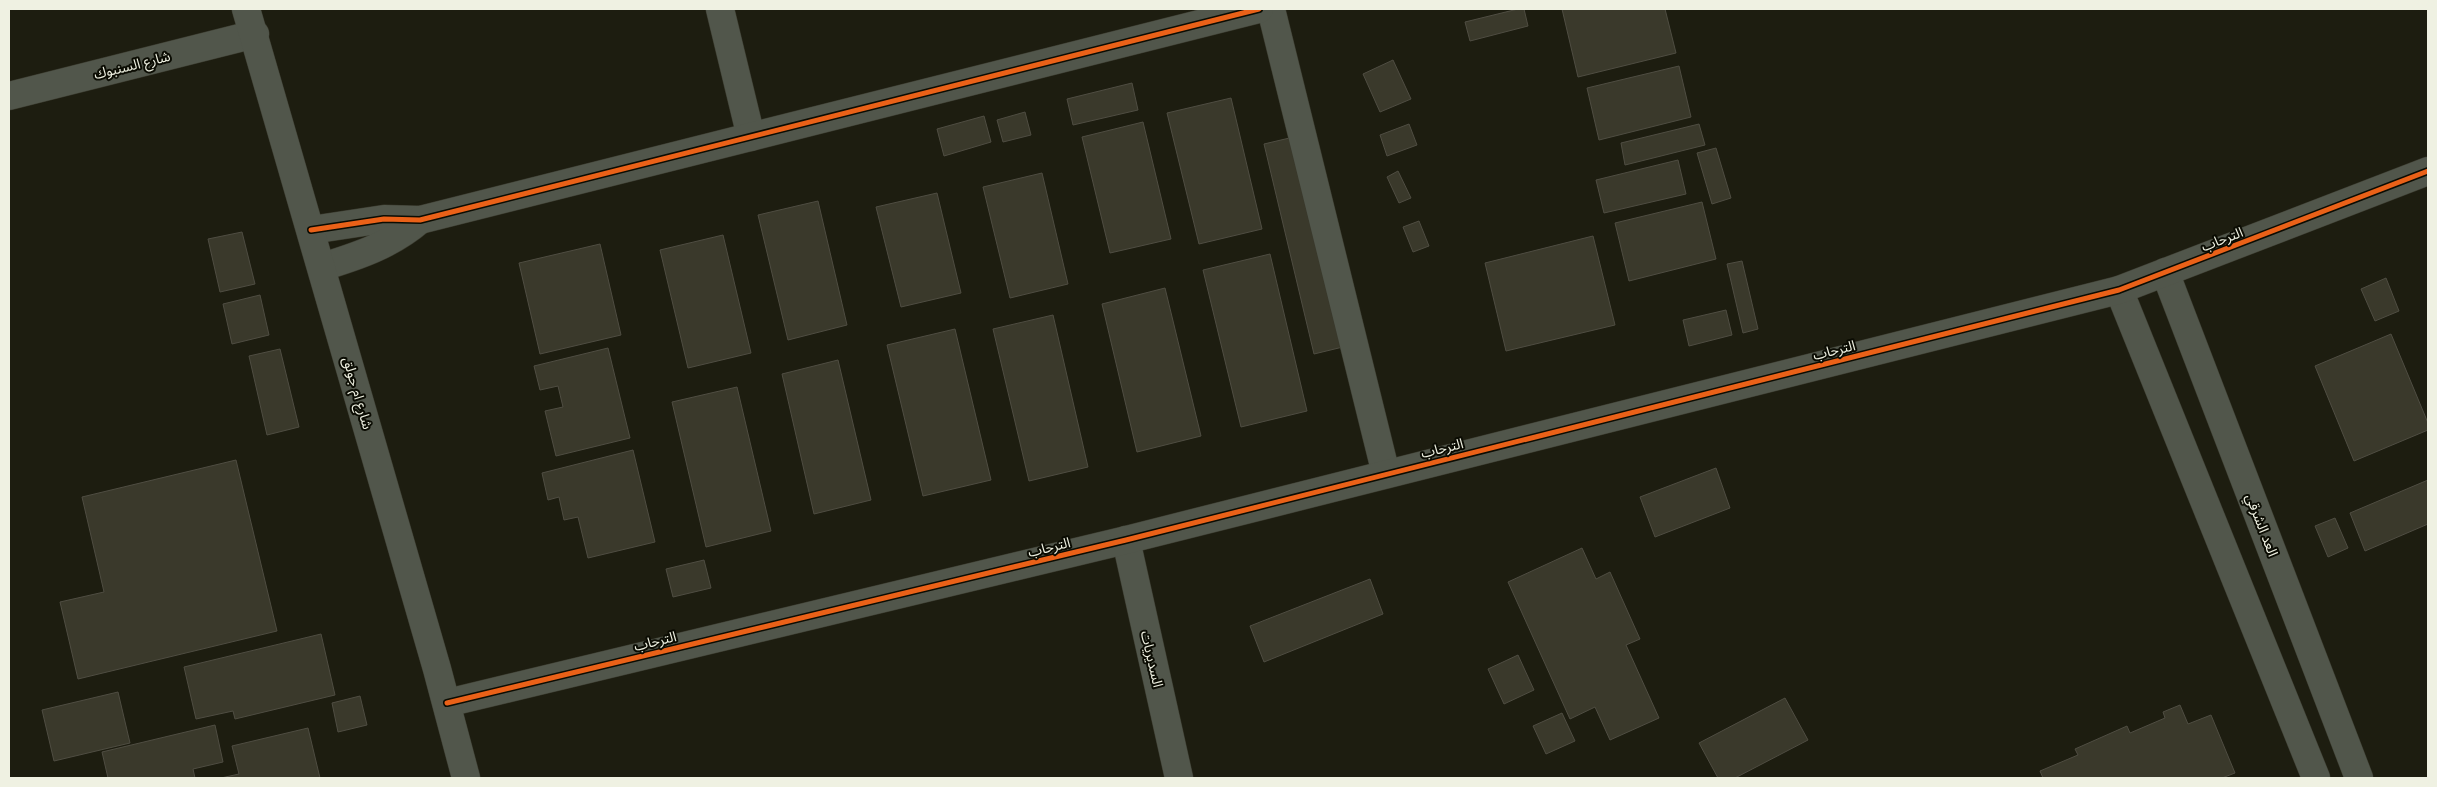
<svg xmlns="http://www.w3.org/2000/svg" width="2437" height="787" viewBox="0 0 2437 787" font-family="Poppins,'Noto Sans Arabic',sans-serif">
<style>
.building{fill:#3a392b;stroke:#4f4d42}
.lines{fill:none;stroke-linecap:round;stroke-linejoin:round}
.minor-casing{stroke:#3a3a2e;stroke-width:29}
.tertiary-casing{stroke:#3a3a2e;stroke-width:29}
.minor{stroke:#51564b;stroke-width:28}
.tertiary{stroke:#51564b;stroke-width:28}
.cycleway-casing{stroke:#0b0c03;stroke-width:8}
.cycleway{stroke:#ea6118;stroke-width:5}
.labels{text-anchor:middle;stroke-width:4;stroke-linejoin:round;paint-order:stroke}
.street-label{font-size:14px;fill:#eff1e2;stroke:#0b0c03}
</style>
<rect width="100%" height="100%" fill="#1d1d10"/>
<g class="building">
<polygon points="1518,9 1524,9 1528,26 1470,41 1465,22"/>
<polygon points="1562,9 1665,9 1676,53 1578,77"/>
<polygon points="1393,60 1411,99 1380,112 1363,74"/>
<polygon points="1679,66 1691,117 1599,140 1587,88"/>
<polygon points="1132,83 1138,110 1073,125 1067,99"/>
<polygon points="1231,98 1262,229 1199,244 1167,113"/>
<polygon points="1025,112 1031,135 1003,142 997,120"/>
<polygon points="984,116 991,142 944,156 937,129"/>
<polygon points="1143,122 1171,239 1110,253 1082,137"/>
<polygon points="1409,124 1417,145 1387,156 1380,135"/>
<polygon points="1699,124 1705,145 1625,165 1621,143"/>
<polygon points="1298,136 1347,346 1314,354 1264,144"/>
<polygon points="1716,148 1731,198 1712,204 1697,153"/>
<polygon points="1678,160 1686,194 1604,213 1596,180"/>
<polygon points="1398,171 1411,198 1399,203 1387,177"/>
<polygon points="1042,173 1068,284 1010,298 983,187"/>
<polygon points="937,193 961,293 901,307 876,207"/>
<polygon points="818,201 847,325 788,340 758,215"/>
<polygon points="1702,202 1716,259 1629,281 1615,223"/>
<polygon points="1419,221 1429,246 1413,252 1403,227"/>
<polygon points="242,232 255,284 220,292 208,239"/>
<polygon points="723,235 751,353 688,368 660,250"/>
<polygon points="1593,236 1615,325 1506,351 1485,263"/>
<polygon points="600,244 621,335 540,354 519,263"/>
<polygon points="1270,254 1307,411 1241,427 1203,270"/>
<polygon points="1742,261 1758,329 1743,333 1727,264"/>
<polygon points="2386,278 2399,311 2375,321 2361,289"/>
<polygon points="1165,288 1201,436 1137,452 1102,304"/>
<polygon points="260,295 269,335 232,344 223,304"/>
<polygon points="1726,310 1732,335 1689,346 1683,320"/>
<polygon points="1053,315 1088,467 1029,481 993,329"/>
<polygon points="955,329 991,480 923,496 887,345"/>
<polygon points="2391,334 2428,423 2428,430 2354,461 2315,366"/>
<polygon points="608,348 630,438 556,456 545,411 563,407 558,386 540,390 534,366"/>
<polygon points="280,349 299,427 267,435 249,356"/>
<polygon points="838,360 871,500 814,514 782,374"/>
<polygon points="737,387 771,531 706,547 672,402"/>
<polygon points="633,450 655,542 588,558 578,517 564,520 559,497 548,500 542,473"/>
<polygon points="236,460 277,631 78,679 60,602 104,592 82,497"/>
<polygon points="1716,468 1730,508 1655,537 1640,497"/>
<polygon points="2428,480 2428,524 2365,551 2350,513"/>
<polygon points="2335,518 2348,548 2328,557 2315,526"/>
<polygon points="1582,548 1596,579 1610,572 1640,639 1626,645 1659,718 1610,740 1595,707 1570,719 1508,582"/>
<polygon points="704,560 711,588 673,597 666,569"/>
<polygon points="1370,579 1383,614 1264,662 1250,626"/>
<polygon points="321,634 335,695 235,719 233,711 196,719 184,667"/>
<polygon points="1518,655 1534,690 1504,704 1488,669"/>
<polygon points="118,692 130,743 54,761 42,710"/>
<polygon points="360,696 367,725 338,732 332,703"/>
<polygon points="1785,698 1808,740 1735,778 1718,778 1699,743"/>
<polygon points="2180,705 2188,724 2211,715 2235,773 2222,778 2043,778 2040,771 2078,755 2075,749 2127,726 2130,733 2165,718 2163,712"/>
<polygon points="1562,713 1575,741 1546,754 1533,726"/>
<polygon points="215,725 223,762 193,769 195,778 108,778 102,752"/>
<polygon points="308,728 320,778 221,778 239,774 232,746"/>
</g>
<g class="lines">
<g class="minor-casing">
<g id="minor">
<polyline points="720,9 751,137"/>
<polyline points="1271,9 1386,474"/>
<polyline points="9,96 255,34"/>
<polyline points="311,230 384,219 420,220 1259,9"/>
<path d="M322 267C358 256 391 245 420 220"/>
<polyline points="2165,272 2359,778"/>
<polyline points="2119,290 2316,778"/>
<polyline points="1126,540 1179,778"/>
<polyline points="447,703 1126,540 2119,290 2428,171"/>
</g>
</g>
<g class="tertiary-casing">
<polyline id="tertiary" points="246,9 437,669 466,778"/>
</g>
<use href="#minor" class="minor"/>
<use href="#tertiary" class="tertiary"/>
<g class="cycleway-casing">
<g id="cycleway">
<polyline points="311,230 384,219 420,220 1259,9"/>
<polyline points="447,703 1126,540 2119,290 2428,171"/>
</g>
</g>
<use href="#cycleway" class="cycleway"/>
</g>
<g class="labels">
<g class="street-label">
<text transform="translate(132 65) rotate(-14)" y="5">شارع السنبوك</text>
<text transform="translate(2222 239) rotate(-21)" y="5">الترحاب</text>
<text transform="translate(1834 350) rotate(-14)" y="5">الترحاب</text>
<text transform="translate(358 393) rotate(74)" y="5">شارع ام جولق</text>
<text transform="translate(1442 448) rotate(-14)" y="5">الترحاب</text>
<text transform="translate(2262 525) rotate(69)" y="5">العد الشرقي</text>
<text transform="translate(1049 547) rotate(-14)" y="5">الترحاب</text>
<text transform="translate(655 641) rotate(-14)" y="5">الترحاب</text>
<text transform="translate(1152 659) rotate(77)" y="5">السديريات</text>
</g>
</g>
<rect width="2437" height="787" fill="none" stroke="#eff1e2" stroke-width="20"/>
</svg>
